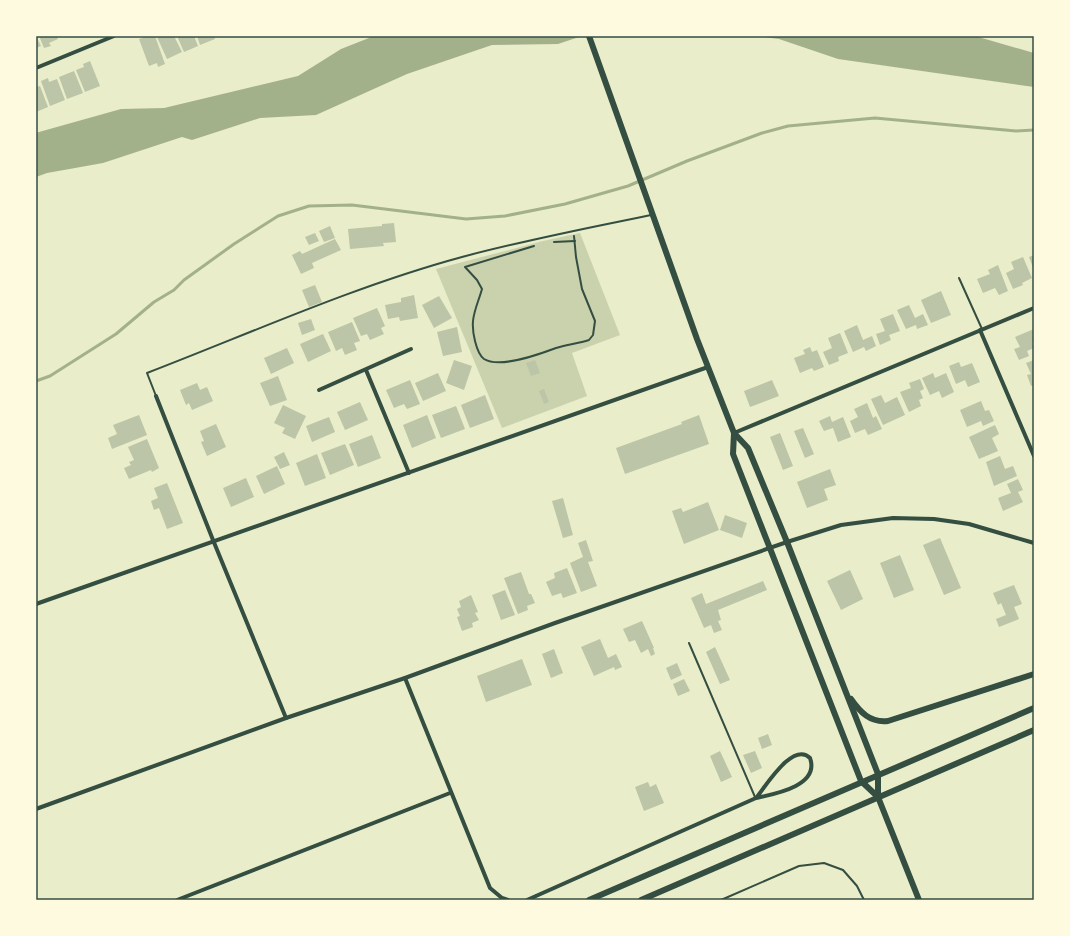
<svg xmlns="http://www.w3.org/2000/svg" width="1070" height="936" viewBox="0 0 1070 936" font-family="'Crimson Pro',serif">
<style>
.green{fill:#cad2ad}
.water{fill:#a3b18a}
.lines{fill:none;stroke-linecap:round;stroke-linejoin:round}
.stream{stroke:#a3b18a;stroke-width:3}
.building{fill:#bcc5a7}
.path{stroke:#344e41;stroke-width:2}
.service{stroke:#344e41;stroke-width:2}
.minor{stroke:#344e41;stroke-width:4}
.secondary{stroke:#344e41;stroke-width:6}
.neatline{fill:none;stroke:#344e41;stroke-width:1.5}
</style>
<rect width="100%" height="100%" fill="#e9edc9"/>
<polygon class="green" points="580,233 620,335 572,353 587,396 502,428 436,269 543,241"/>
<g class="water">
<polygon points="374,36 582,36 558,44 492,45 407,74 316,115 260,118 192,140 182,137 103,163 47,173 36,177 36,133 39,132 121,109 164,108 298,76 341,49"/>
<polygon points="757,36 975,36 1034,53 1034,87 838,59 779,39"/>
</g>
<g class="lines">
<polyline class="stream" points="36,381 50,376 116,334 154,302 174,290 184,280 234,244 278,216 309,206 352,205 466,219 505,216 565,204 628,186 687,161 762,133 788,126 875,118 1016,131 1034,130"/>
</g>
<g class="building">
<polygon points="36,36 41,46 36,48"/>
<polygon points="39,36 56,36 58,39 49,43 51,46 44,48"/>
<polygon points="148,36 155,36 165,64 158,67 157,63 149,66 139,39"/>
<polygon points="160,36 174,36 182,52 167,59 157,37"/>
<polygon points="177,36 194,36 198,46 184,52"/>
<polygon points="197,36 214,36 215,39 200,45"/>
<polygon points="90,61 100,86 85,92 76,70 84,67 83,64"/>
<polygon points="74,71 83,93 67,99 59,77"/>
<polygon points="48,78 49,82 57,79 65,100 50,106 41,81"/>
<polygon points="40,86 48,107 36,112 36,87"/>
<polygon points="394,223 396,242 383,243 384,246 350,249 348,229 382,226 382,224"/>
<polygon points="330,226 335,238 324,242 319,231"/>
<polygon points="315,233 319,241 309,245 305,237"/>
<polygon points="335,239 341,250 312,263 314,268 301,274 292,255 300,251 302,254"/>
<polygon points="1034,255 1034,270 1029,257"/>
<polygon points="1023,257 1032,278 1022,283 1023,285 1013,289 1006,273 1014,269 1011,262"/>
<polygon points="998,265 1008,291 999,295 995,288 983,293 977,279 990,274 988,270"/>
<polygon points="315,285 322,302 309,307 302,290"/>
<polygon points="941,291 951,315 931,323 921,300"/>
<polygon points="414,295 418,318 400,321 399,317 388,319 385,305 401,302 401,298"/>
<polygon points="439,296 452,318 434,328 422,305"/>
<polygon points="909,305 915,318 923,314 928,325 917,329 916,325 906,329 897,310"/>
<polygon points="377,308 385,326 381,328 384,334 370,340 367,334 361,336 353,318"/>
<polygon points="893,314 900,331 889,335 891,340 880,345 876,334 885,331 880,319"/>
<polygon points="311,319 315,330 302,335 298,323"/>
<polygon points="352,322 360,341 354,343 357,350 345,355 342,348 336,351 328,332"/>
<polygon points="857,325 863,340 872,336 876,346 866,351 864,347 853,352 844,331"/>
<polygon points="457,327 462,352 443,356 437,332"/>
<polygon points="1034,329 1034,343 1032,343 1034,348 1027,351 1029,356 1019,360 1014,349 1020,347 1015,337"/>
<polygon points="840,333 848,353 838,357 839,361 829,365 823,352 832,348 828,338"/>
<polygon points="323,334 331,351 308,362 300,344"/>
<polygon points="810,347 812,352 817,350 824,367 814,371 812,368 800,373 794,358 805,354 803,350"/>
<polygon points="287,348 294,363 271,374 264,358"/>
<polygon points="454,360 472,366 464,390 446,383"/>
<polygon points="535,360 540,373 531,376 526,363"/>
<polygon points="1034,360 1034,385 1031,386 1027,375 1031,374 1026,363"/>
<polygon points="959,362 961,367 972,363 980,382 968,387 965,380 956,384 949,366"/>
<polygon points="438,373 446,391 423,401 415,383"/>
<polygon points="933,373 935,378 946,373 954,392 942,398 939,391 930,395 922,378"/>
<polygon points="278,376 287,400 270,406 260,383"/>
<polygon points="920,379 924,389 920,391 923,398 919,400 921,406 909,412 900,392 911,388 909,383"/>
<polygon points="410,380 420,404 407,409 404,404 394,408 386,390"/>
<polygon points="772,380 779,396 750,407 744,391"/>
<polygon points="197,383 200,390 207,387 213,401 192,410 189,403 186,405 180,390"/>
<polygon points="544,389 549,402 544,404 539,391"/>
<polygon points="485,395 494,419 470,428 461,405"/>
<polygon points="881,395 885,403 897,397 905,415 883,425 871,399"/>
<polygon points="981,401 985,411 989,410 994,421 983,426 981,421 967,427 960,410"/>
<polygon points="360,402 368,420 345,430 337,412"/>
<polygon points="867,403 873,418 876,416 882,429 868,435 865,429 855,433 850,421 858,417 854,409"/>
<polygon points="283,405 306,416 295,439 282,433 285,428 274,423"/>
<polygon points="456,406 465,429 441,438 432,415"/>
<polygon points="139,415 147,435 112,449 108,438 117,434 113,425"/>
<polygon points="427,415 436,438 412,448 403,425"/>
<polygon points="699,415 709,444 625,474 616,448 682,424 681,422"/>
<polygon points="830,416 832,422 843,417 851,437 838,442 833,428 824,431 819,421"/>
<polygon points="329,417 335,432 312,442 306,426"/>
<polygon points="216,424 226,447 207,456 201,442 204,441 200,431"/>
<polygon points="995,425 999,434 992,438 998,451 979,459 969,437"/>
<polygon points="803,428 814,454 805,458 794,431"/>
<polygon points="780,433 793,466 783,470 770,437"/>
<polygon points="372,435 381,458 358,467 349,444"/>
<polygon points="147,439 159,468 152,472 151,470 129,479 124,468 131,465 129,462 134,460 128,447"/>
<polygon points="345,444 354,465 330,475 321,453"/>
<polygon points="284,452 290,465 280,469 274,457"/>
<polygon points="317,454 326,478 305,486 296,463"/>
<polygon points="1000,456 1005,469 1013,466 1017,476 994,486 986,462"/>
<polygon points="277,466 285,484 264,494 256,476"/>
<polygon points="830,469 836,485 824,489 828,500 807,508 797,482"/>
<polygon points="246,478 254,497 231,507 223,488"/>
<polygon points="1018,479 1023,490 1018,492 1023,502 1003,511 998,498 1011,493 1007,484"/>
<polygon points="167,483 183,523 167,529 159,508 154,510 151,501 158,498 154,488"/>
<polygon points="563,498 573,535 563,538 552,501"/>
<polygon points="708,502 719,530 684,544 672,511 681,508 683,512"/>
<polygon points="725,515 747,523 742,538 720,530"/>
<polygon points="940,538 961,588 944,595 923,545"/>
<polygon points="586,540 593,561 588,562 597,586 581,592 570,563 583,557 578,543"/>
<polygon points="900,555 914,590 894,598 880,563"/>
<polygon points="567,568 577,593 563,598 561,593 552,596 546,582 555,578 554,573"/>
<polygon points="850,570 863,599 841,610 827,581"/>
<polygon points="521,572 529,594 531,594 535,603 527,606 528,610 518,614 504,578"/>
<polygon points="763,581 767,590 718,610 721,620 718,621 722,630 714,633 711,625 704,628 691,598 702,593 706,604"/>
<polygon points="1014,585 1022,604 1014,607 1019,619 999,627 996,619 1006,615 1001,603 998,605 993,593"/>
<polygon points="505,590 515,615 501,620 492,595"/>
<polygon points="471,595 478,612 475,613 479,620 472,623 473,627 462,631 457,617 460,616 457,609 461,607 459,601"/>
<polygon points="642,621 654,648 653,648 655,654 651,656 648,649 641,653 635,640 629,642 623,629"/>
<polygon points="600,639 608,658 616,654 622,667 615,670 614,667 594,676 581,647"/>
<polygon points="715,647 730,680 720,684 706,652"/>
<polygon points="554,649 563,673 551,678 542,654"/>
<polygon points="522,659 532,685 486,702 477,676"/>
<polygon points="677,663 682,675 671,680 666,668"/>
<polygon points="684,679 690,691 678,696 673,684"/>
<polygon points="768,734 772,745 762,749 758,738"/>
<polygon points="720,751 732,777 721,782 710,756"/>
<polygon points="755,751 762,768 751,773 743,755"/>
<polygon points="648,782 650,787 656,784 664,803 644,811 635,787"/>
</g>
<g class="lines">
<g class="path">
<polyline points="554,242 575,241"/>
<path d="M534 246 465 267 477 280 482 289C479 300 474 310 473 321 472 331 476 353 484 359 500 369 540 354 556 348 567 345 579 343 589 340L593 335 595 321 582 289 576 257 574 236"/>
</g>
<g class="service">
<polyline points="959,278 982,329"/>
<path d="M156 396 147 373C251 333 355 286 462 257 525 240 588 228 651 215"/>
<polyline points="689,643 755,797"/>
<polyline points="721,900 799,866 824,863 843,870 857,886 864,900"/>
</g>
<g class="minor">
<polyline points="36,68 114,36"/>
<polyline points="980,330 1034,456"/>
<polyline points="366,370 409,473"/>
<polyline points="319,390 411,349"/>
<polyline points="156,396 213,540 286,718"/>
<polyline points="734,433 1034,308"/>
<polyline points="36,604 708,367"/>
<polyline points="405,678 490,888 502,898 508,900"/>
<polyline points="36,809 286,718 405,678 555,623 787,542 841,525 893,518 934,519 969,524 1034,543"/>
<polyline points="177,900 450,793"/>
<path d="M527 900 756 798C774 794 820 786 810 758 793 741 766 786 756 798"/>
</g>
<g class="secondary">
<polyline points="589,36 697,339 734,433 748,448 787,542 878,774 878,797 919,900"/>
<polyline points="734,433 733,454 861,781 878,797"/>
<path d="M851 699C860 712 870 723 888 721L1034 674"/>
<polyline points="589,900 1034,708"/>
<polyline points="641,900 1034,730"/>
</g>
</g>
<rect width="1070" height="936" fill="none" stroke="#fefae0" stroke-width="74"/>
<rect x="37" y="37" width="996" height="862" class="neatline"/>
</svg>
